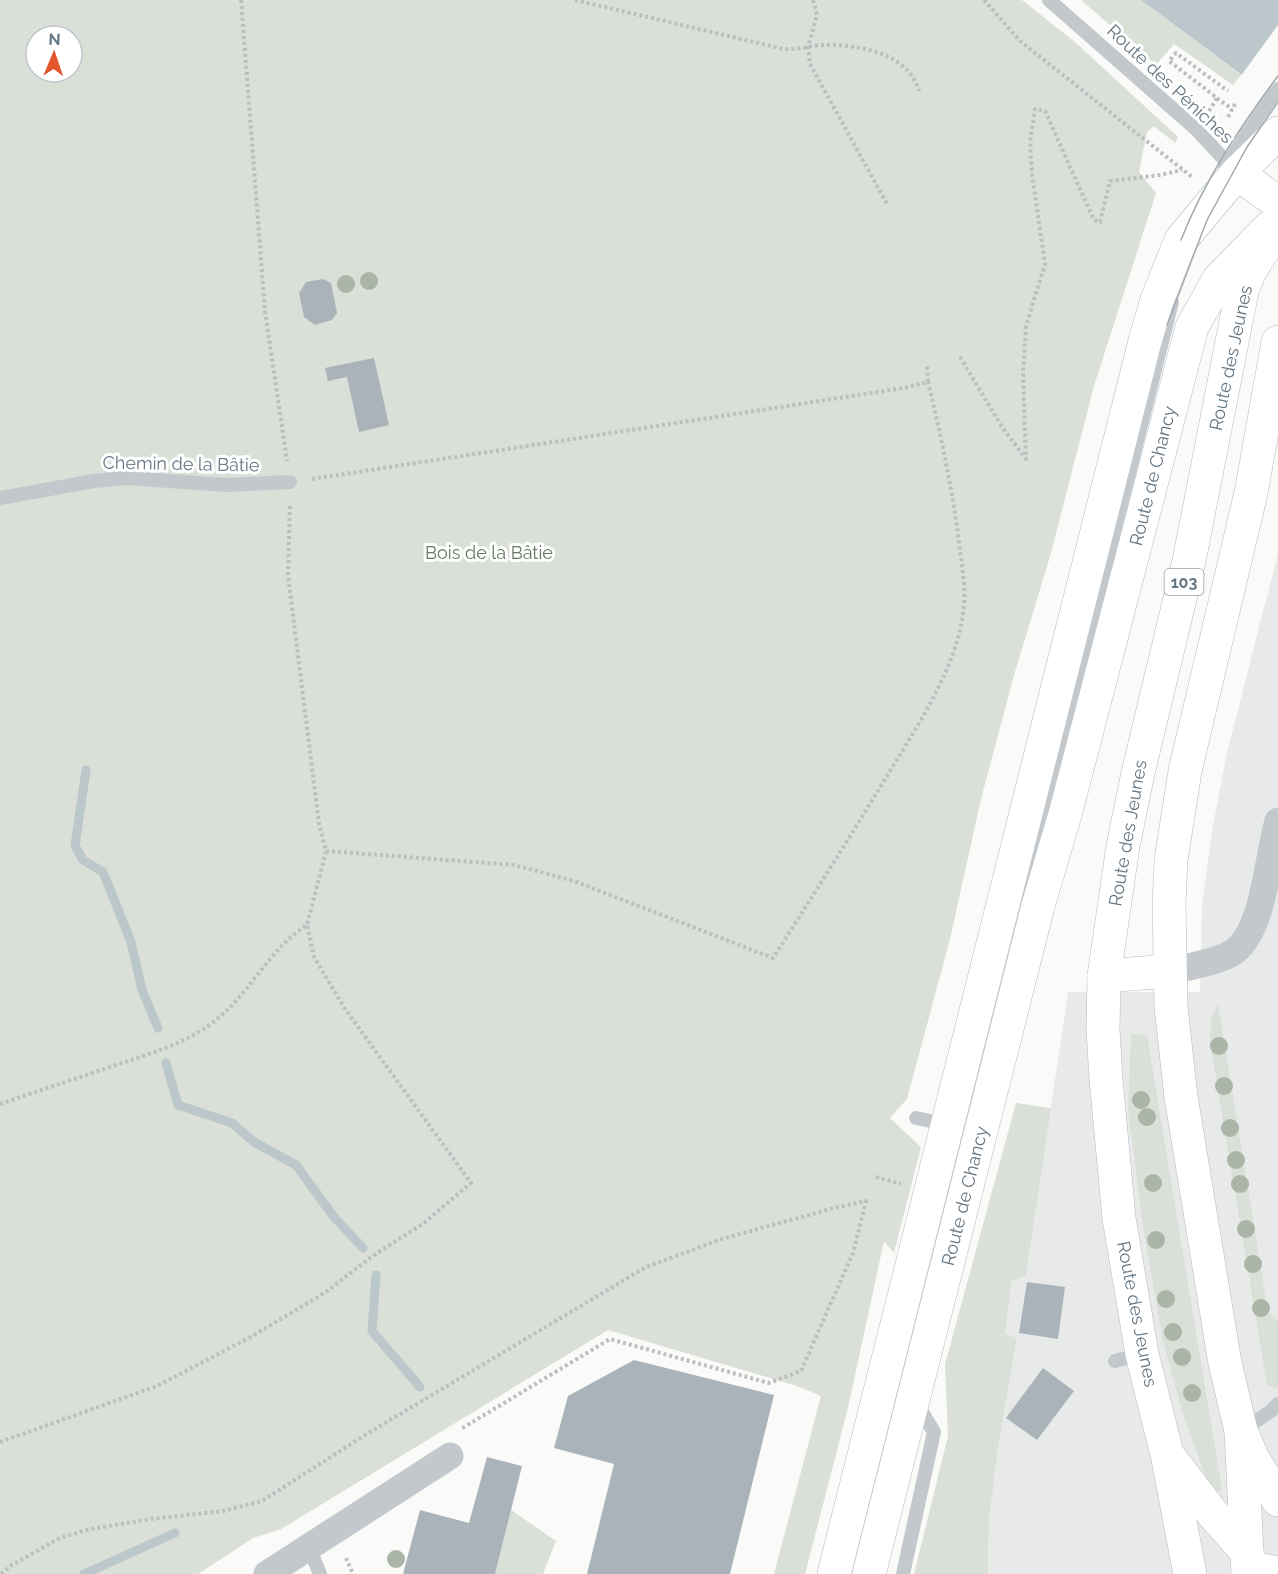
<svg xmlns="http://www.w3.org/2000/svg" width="1278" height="1574" viewBox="0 0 1278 1574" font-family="Raleway,sans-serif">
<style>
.built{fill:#e8e9e9}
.green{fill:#dadfd7;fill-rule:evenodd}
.water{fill:#bbc7cb}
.pier{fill:#fafaf8}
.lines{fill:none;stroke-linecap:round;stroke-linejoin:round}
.stream{stroke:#bbc7cb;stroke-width:9}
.building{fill:#aab3b9}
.secondary-casing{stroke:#b3babf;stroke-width:34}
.primary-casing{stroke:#b5babe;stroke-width:34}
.path{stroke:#bbbfc2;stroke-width:4;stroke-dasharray:3 3;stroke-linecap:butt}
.lane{stroke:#c3c8cc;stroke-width:14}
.street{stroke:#c3c8cc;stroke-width:27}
.secondary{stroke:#fff;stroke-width:33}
.primary{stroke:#fff;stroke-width:33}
.tram{stroke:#a2aab0;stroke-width:1.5}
.lane-bridge{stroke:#c3c8cc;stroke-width:14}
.tree{fill:#aab4a7}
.labels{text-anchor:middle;stroke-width:6;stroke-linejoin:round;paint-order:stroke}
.shield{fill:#fff;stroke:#939fa8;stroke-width:1.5}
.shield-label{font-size:16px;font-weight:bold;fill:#657683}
.street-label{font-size:18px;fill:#657683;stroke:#fff}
.park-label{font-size:18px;fill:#687a64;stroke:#fff}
</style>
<rect width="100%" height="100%" fill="#fafaf8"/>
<polygon class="built" points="1278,553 1278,1574 988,1574 989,1521 998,1449 1017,1339 1005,1334 1012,1281 1026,1276 1068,992 1200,992 1202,905 1213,825 1227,753"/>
<g class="green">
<path d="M0 0H1022L1075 42 1178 137 1175 143 1154 126 1147 132 1139 172 1156 193 1094 386 1051 553 1014 675 981 799 950 939 907 1099 890 1118 921 1147 894 1253 884 1241 848 1408 805 1574H774L821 1396 797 1386 608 1330 281 1529 253 1538 198 1574H0ZM36 36H72V72H36Z"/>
<polygon points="1081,0 1141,0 1241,75 1233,85 1174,44 1156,65"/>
<polygon points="1218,1004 1268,1312 1278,1321 1278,1388 1267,1385 1210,1042 1211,1020"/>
<polygon points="1131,1034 1147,1035 1222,1490 1212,1494 1183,1414 1163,1342 1143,1226 1128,1110"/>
<polygon points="1016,1103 1051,1108 1026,1276 1012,1281 1005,1334 1017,1338 998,1449 989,1521 988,1574 914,1574 948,1436 945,1364"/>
<polygon points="511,1510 556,1541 543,1574 495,1574"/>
</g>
<polygon class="water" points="1141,0 1278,0 1278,102"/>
<polygon class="pier" points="1278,25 1278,105 1240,77"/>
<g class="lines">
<g class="stream">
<polyline points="86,770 75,846 83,860 103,872 131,942 142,990 158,1028"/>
<polyline points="166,1063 178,1105 232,1123 254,1142 296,1165 334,1217 363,1248"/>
<polyline points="376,1275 372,1331 420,1387"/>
<polyline points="84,1574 175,1533"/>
</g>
</g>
<g class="building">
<polygon points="323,279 331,283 337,313 332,320 315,325 304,317 299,293 306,282"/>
<polygon points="374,358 389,425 359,432 347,377 328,381 325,368"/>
<polygon points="1027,1282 1065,1287 1058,1339 1019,1333"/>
<polygon points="634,1360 774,1395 730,1574 587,1574 614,1464 554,1448 568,1396"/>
<polygon points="1043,1368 1074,1391 1037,1440 1006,1418"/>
<polygon points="487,1457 522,1466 495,1574 403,1574 420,1510 469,1523"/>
</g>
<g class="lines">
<g class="secondary-casing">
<g id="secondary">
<polyline points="1237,173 1278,203"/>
<polyline points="1241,1431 1252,1457 1278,1500"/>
<polyline points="834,1574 1145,341 1157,300 1181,240 1237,173 1278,133"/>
<polyline points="869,1574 1038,906 1066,811 1192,327 1219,279 1269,228"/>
<polyline points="1248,1574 1262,1570 1278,1573"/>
</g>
</g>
<g class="primary-casing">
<g id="primary">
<polyline points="1104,976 1169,971"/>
<polyline points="1170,1458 1213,1514 1247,1552"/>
<polyline points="1190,1574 1167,1454 1142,1354 1119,1218 1106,1079 1103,1029 1104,976 1123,846 1138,773 1189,561 1242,291 1249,273 1278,225"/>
<polyline points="1248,1574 1241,1431 1225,1363 1181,1097 1171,1007 1169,904 1171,860 1185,771 1251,493 1278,342"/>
</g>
</g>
<g class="path">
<polyline points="241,0 265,311 287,461"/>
<path d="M575 0 784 49C797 50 808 46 821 45 856 44 908 52 919 91"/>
<polyline points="813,0 817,15 808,47 810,64 887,204"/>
<polyline points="984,0 1020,41 1192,177"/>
<polyline points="1217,98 1232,109"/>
<polyline points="1209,111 1217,98 1169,61 1176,53 1228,91"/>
<polyline points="1228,117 1235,104"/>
<polyline points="960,357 1002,427 1026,459 1023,375 1026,326 1045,264 1032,174 1030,142 1035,109 1045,111 1094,220 1100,222 1110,181 1160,175 1182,170"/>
<polyline points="312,479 904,388 928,382 927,366"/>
<path d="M326 851 514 865 574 881 773 958C811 899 848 840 884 781 915 729 959 667 964 605 966 584 961 563 959 542 952 488 941 435 928 382"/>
<path d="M0 1104C38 1091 75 1079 113 1066 149 1054 186 1044 216 1020 250 993 270 948 307 925L326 851 319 824 288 575 290 504"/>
<polyline points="876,1177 901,1184"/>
<polyline points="0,1442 157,1386 249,1338 326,1292 371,1257 424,1223 471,1183 345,1009 314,957 307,925"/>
<polyline points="346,1558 353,1574"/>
<polyline points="1,1574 12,1565 60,1538 86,1530 151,1519 223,1511 262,1501 365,1435 646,1267 722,1239 830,1209 866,1201 853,1253 801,1371 769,1383 610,1339 461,1429"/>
</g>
<g class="lane">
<polyline points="1049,0 1197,130 1233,169"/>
<polyline points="1225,168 1256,120"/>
<polyline points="0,498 94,481 126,478 227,485 290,482"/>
<polyline points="916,1118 949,1125"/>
<polyline points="1115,1361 1142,1354"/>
<polyline points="1241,1431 1271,1411 1278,1404"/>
<polyline points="309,1547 320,1574"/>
<polyline points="852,1574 1172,302"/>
<polyline points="903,1574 934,1432 917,1404"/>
</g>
<g class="street">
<path d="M1169 971C1187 967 1220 962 1235 951 1265 927 1267 858 1278 821"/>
<polyline points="267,1574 450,1456"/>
</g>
<use href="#secondary" class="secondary"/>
<use href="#primary" class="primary"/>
<g class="tram">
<path d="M1181 240C1204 181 1240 127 1278 76"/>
<polyline points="1167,325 1207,220 1247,147 1278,102"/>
</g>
<polyline class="lane-bridge" points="1256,120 1278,89"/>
</g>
<g class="tree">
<circle cx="369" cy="281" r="9"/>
<circle cx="346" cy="284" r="9"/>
<circle cx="1219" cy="1046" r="9"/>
<circle cx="1224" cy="1086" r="9"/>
<circle cx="1141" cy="1100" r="9"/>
<circle cx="1147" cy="1117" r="9"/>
<circle cx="1230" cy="1128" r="9"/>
<circle cx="1236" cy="1160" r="9"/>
<circle cx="1153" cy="1183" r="9"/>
<circle cx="1240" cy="1184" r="9"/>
<circle cx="1246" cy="1229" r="9"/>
<circle cx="1156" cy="1240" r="9"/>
<circle cx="1253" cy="1264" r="9"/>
<circle cx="1166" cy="1299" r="9"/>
<circle cx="1261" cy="1308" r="9"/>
<circle cx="1173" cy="1332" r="9"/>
<circle cx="1182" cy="1357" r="9"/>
<circle cx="1192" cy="1393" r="9"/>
<circle cx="396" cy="1559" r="9"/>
</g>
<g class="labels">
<rect class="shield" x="1164.5" y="569" width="39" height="26" rx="4.5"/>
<g class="shield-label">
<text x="1184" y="588">103</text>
</g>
<g class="street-label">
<text transform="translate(1170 84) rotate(43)" y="6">Route des Péniches</text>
<text transform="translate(1231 358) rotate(-78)" y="6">Route des Jeunes</text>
<text transform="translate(181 464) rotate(1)" y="6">Chemin de la Bâtie</text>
<text transform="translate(1153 476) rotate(-76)" y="6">Route de Chancy</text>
<text transform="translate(1128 833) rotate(-80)" y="6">Route des Jeunes</text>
<text transform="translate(965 1196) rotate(-76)" y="6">Route de Chancy</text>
<text transform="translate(1137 1314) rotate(79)" y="6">Route des Jeunes</text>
</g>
<g class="park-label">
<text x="489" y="559">Bois de la Bâtie</text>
</g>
</g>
<g transform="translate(54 54) rotate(2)"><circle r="28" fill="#ffffff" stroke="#c1c8cd" stroke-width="1.5"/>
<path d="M0-4.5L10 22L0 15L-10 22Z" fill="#e4572e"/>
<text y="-9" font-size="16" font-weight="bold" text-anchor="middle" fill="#657683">N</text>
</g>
</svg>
